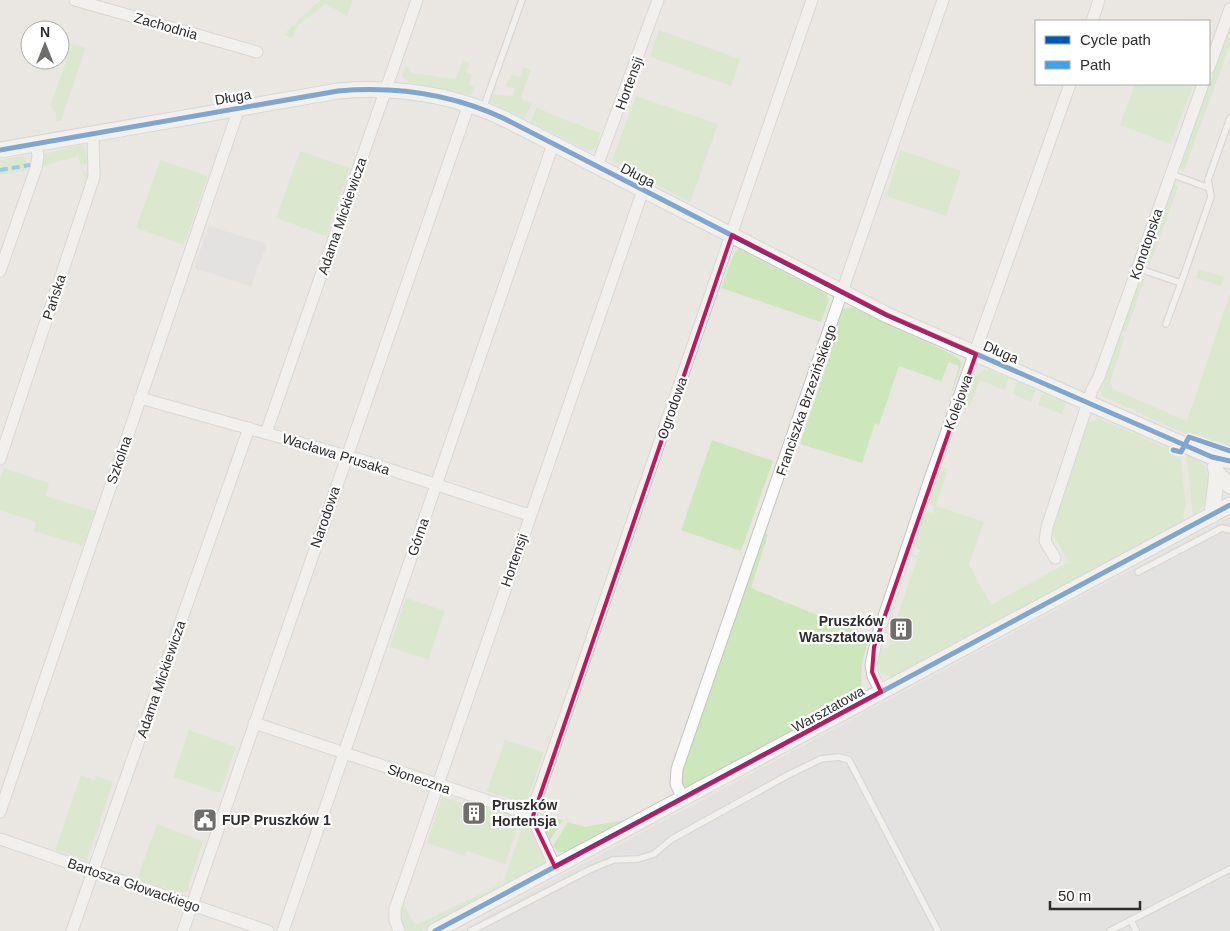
<svg xmlns="http://www.w3.org/2000/svg" width="1230" height="931" viewBox="0 0 1230 931" font-family="Helvetica,sans-serif">
<style>
.industrial{fill:#dedcde}
.green{fill:#cde6bb}
.lines{fill:none;stroke-linecap:round;stroke-linejoin:round}
.lane-casing{stroke:#c4c3c3;stroke-width:8}
.street-casing{stroke:#c4c3c3;stroke-width:13}
.secondary-casing{stroke:#c4c3c3;stroke-width:17}
.lane{stroke:#fcfbfb;stroke-width:5.5}
.street{stroke:#fcfbfb;stroke-width:11}
.secondary{stroke:#fcfbfb;stroke-width:15}
.quiet{stroke:#3ea3eb;stroke-width:4;stroke-dasharray:8 4;stroke-linecap:butt}
.cycleway-casing{stroke:#fff;stroke-width:8}
.cycleway{stroke:#0057b8;stroke-width:5}
.marked{fill:none;stroke:#c2185b;stroke-width:4;stroke-linejoin:round}
.labels{text-anchor:middle;stroke-width:4.5;stroke-linejoin:round;paint-order:stroke}
.street-label{font-size:14px;fill:#2d2d2d;stroke:#fff}
.poi-label{font-size:14px;font-weight:bold;fill:#2d2d2d;stroke:#fff;text-anchor:start}
</style>
<rect width="100%" height="100%" fill="#eae7e2"/>
<g class="industrial">
<polygon points="209,226 267,244 251,287 194,268"/>
<polygon points="1230,517 1230,931 459,931 1033,622"/>
</g>
<g class="green">
<polygon points="320,0 353,0 347,16 326,4 298,25 292,38 283,35"/>
<polygon points="1230,27 1230,45 1183,173 1180,168 1180,162"/>
<polygon points="659,30 740,59 731,86 650,57"/>
<polygon points="72,45 86,47 61,121 56,121 56,113 50,106"/>
<polygon points="463,60 470,63 466,72 472,75 469,85 474,87 471,95 408,82 402,76 406,65 411,73 455,79"/>
<polygon points="524,67 531,70 521,98 532,104 524,119 490,102 493,94 513,96 515,89 506,86 511,74 520,77"/>
<polygon points="1135,84 1194,84 1170,144 1120,125"/>
<polygon points="636,96 718,124 690,203 612,160"/>
<polygon points="537,107 555,116 600,133 597,147 588,151 530,122"/>
<polygon points="80,145 84,146 86,154 90,154 89,163 82,165 84,172 89,174 88,180 85,180 78,156 40,167 44,154"/>
<polygon points="901,150 961,171 946,216 886,196"/>
<polygon points="300,151 350,168 326,236 276,218"/>
<polygon points="22,156 26,159 27,170 0,175 0,160"/>
<polygon points="160,160 208,176 184,245 136,228"/>
<polygon points="1173,185 1179,185 1149,266 1146,260"/>
<polygon points="739,249 826,294 829,300 821,322 721,288 735,251"/>
<polygon points="1199,269 1224,277 1221,286 1196,278"/>
<polygon points="1146,276 1126,332 1120,330 1138,281"/>
<polygon points="1230,293 1230,447 1185,434 1102,396 1101,392 1098,390 1104,380 1119,335 1125,336 1110,382 1113,389 1187,421"/>
<polygon points="852,307 945,351 957,357 962,363 948,404 959,366 949,362 941,381 899,366 879,425 875,423 862,463 800,444 832,350 828,349 842,309"/>
<polygon points="983,370 990,370 1009,378 1004,390 980,380 970,406 962,403 973,375 977,376"/>
<polygon points="1017,382 1036,390 1031,402 1012,394"/>
<polygon points="1043,393 1066,403 1062,414 1038,405"/>
<polygon points="1098,418 1172,450 1171,453 1181,459 1186,507 1183,516 1185,521 893,677 881,673 877,665 879,645 888,649 893,630 904,637 907,629 895,624 917,559 909,554 918,555 920,550 912,545 924,511 933,513 935,507 927,502 939,466 948,469 936,506 984,522 969,564 991,605 1069,562 1051,532 1088,421 1092,422"/>
<polygon points="712,440 773,461 741,551 681,530"/>
<path d="M1186 451C1212 467 1209 474 1207 503L1193 517Z"/>
<polygon points="4,468 49,483 46,496 95,511 83,546 34,531 36,522 0,510 0,479"/>
<polygon points="763,534 768,534 751,588 869,636 862,663 861,687 859,692 850,697 851,701 688,788 682,785 680,777"/>
<polygon points="406,598 445,611 428,660 390,647"/>
<polygon points="189,730 236,747 220,793 173,777"/>
<polygon points="505,740 544,752 526,804 487,791"/>
<polygon points="81,775 95,780 96,776 113,782 87,860 55,850"/>
<polygon points="442,796 470,806 466,817 476,821 484,806 521,818 505,864 467,851 465,856 427,843"/>
<polygon points="540,813 563,820 550,840 541,820"/>
<path d="M525 819C534 826 547 854 543 865L501 889Z"/>
<polygon points="631,819 568,852 558,852 553,846 568,822 585,827"/>
<polygon points="157,824 203,841 187,891 181,893 137,879"/>
<path d="M502 873 497 891 422 931H407C399 922 398 913 402 902H406L405 906 413 922 418 924 497 886Z"/>
</g>
<g class="lines">
<g class="lane-casing">
<g id="lane">
<polyline points="483,109 522,0"/>
<polyline points="1171,174 1209,188"/>
<polyline points="1137,268 1181,283 1166,324"/>
<polyline points="1181,283 1211,197 1208,180 1230,118"/>
<polyline points="1138,572 1222,528 1230,530"/>
<polyline points="1131,920 1136,931"/>
<polyline points="471,931 589,870 613,860 638,859 654,854 672,839 788,775 821,759 839,757 849,760 938,931"/>
<polyline points="1110,931 1230,869"/>
</g>
</g>
<g class="street-casing">
<g id="street">
<polyline points="75,0 257,52"/>
<polyline points="1092,21 1099,0"/>
<polyline points="1209,68 1230,9"/>
<polyline points="597,166 658,0"/>
<polyline points="0,271 36,168 38,156 36,144"/>
<polyline points="140,398 358,459 529,515"/>
<polyline points="266,433 417,0"/>
<polyline points="0,459 94,177 93,133"/>
<polyline points="1055,558 1045,541 1047,527 1092,390 1099,377 1203,84"/>
<polyline points="881,692 873,676 871,665 877,637 930,479 1070,84"/>
<polyline points="254,723 531,815"/>
<polyline points="683,798 676,784 677,769 943,0"/>
<polyline points="0,812 239,108"/>
<polyline points="531,815 812,0"/>
<polyline points="531,815 555,867"/>
<polyline points="0,839 268,931"/>
<polyline points="72,931 249,428"/>
<polyline points="183,931 469,104"/>
<polyline points="283,931 553,144"/>
<polyline points="399,931 395,920 395,909 643,190"/>
</g>
</g>
<g class="secondary-casing">
<g id="secondary">
<path d="M0 150 338 91C396 86 452 94 505 119L887 315 1212 457 1230 461"/>
<polyline points="1215,467 1217,473 1230,486"/>
<polyline points="1212,515 1217,473"/>
<polyline points="435,931 1230,505"/>
</g>
</g>
<use href="#lane" class="lane"/>
<use href="#street" class="street"/>
<use href="#secondary" class="secondary"/>
<polyline class="quiet" points="0,170 30,165"/>
<g class="cycleway-casing">
<g id="cycleway">
<path d="M0 150 338 91C396 86 452 94 505 119L887 315 1212 457 1230 461"/>
<polyline points="1173,450 1181,452 1189,437 1230,451"/>
<polyline points="435,931 1230,505"/>
</g>
</g>
<use href="#cycleway" class="cycleway"/>
</g>
<path d="M0 0H1230V931H0ZM732 235 887 315 976 354 874 647 872 672 881 692 555 867 532 819Z" fill="#eae7e2" fill-opacity=".55" fill-rule="evenodd"/>
<path class="marked" d="M732 235 887 315 976 354 874 647 872 672 881 692 555 867 532 819Z"/>
<defs>
<g id="building-square" transform="scale(1.25)"><rect x="-9" y="-9" width="18" height="18" rx="4" fill="#6f6e6c" stroke="#fff"/><path d="M-4-6H4V6H1V3H-1V6H-4ZM-2.5-4.3h1.7v1.8h-1.7ZM.8-4.3h1.7v1.8H.8ZM-2.5-1h1.7V.8h-1.7ZM.8-1h1.7V.8H.8Z" fill="#fff"/></g>
<g id="civic-square" transform="scale(1.25)"><rect x="-9" y="-9" width="18" height="18" rx="4" fill="#6f6e6c" stroke="#fff"/><path d="M-.6-6.5H3V-4.5H.6V-3L4-1V1h2V6H-6V1h2V-1L-.6-3ZM-1.2 2.5V6h2.4V2.5Z" fill="#fff"/></g>
</defs>
<g fill-rule="evenodd">
<use href="#building-square" x="901" y="629"/>
<use href="#building-square" x="474" y="813"/>
<use href="#civic-square" x="205" y="820"/>
</g>
<g class="labels">
<g class="street-label">
<text transform="translate(166 26) rotate(16)" y="5">Zachodnia</text>
<text transform="translate(629 83) rotate(-70)" y="5">Hortensji</text>
<text transform="translate(233 97) rotate(-10)" y="5">Długa</text>
<text transform="translate(638 175) rotate(27)" y="5">Długa</text>
<text transform="translate(342 216) rotate(-71)" y="5">Adama Mickiewicza</text>
<text transform="translate(1146 244) rotate(-71)" y="5">Konotopska</text>
<text transform="translate(54 297) rotate(-72)" y="5">Pańska</text>
<text transform="translate(1001 352) rotate(23)" y="5">Długa</text>
<text transform="translate(806 400) rotate(-71)" y="5">Franciszka Brzezińskiego</text>
<text transform="translate(958 402) rotate(-70)" y="5">Kolejowa</text>
<text transform="translate(672 408) rotate(-71)" y="5">Ogrodowa</text>
<text transform="translate(336 454) rotate(17)" y="5">Wacława Prusaka</text>
<text transform="translate(119 460) rotate(-71)" y="5">Szkolna</text>
<text transform="translate(325 517) rotate(-71)" y="5">Narodowa</text>
<text transform="translate(418 537) rotate(-71)" y="5">Górna</text>
<text transform="translate(514 560) rotate(-71)" y="5">Hortensji</text>
<text transform="translate(161 679) rotate(-71)" y="5">Adama Mickiewicza</text>
<text transform="translate(828 709) rotate(-29)" y="5">Warsztatowa</text>
<text transform="translate(419 779) rotate(19)" y="5">Słoneczna</text>
<text transform="translate(134 885) rotate(19)" y="5">Bartosza Głowackiego</text>
</g>
<g class="poi-label">
<text x="884" y="626" text-anchor="end">Pruszków<tspan x="884" dy="16">Warsztatowa</tspan></text>
<text x="492" y="810">Pruszków<tspan x="492" dy="16">Hortensja</tspan></text>
<text x="222" y="825">FUP Pruszków 1</text>
</g>
</g>
<rect x="1035" y="20" width="175" height="65" fill="#ffffff" stroke="#ababab"/>
<rect x="1045" y="36" width="25" height="8" fill="#0057b8" stroke="#ababab"/>
<text x="1080" y="45" font-size="15" fill="#2d2d2d">Cycle path</text>
<rect x="1045" y="61" width="25" height="8" fill="#3ea3eb" stroke="#ababab"/>
<text x="1080" y="70" font-size="15" fill="#2d2d2d">Path</text>
<g transform="translate(45 45)"><circle r="24" fill="#ffffff" stroke="#ababab"/>
<path d="M0-4L9 19L0 12L-9 19Z" fill="#6f6e6c"/>
<text y="-8" font-size="14" font-weight="bold" text-anchor="middle" fill="#2d2d2d">N</text>
</g>
<path d="M1050 901v8h90v-8" fill="none" stroke="#2d2d2d" stroke-width="2.5"/>
<text x="1058" y="901" font-size="15" fill="#2d2d2d" stroke="#ffffff" stroke-width="4" paint-order="stroke">50 m</text>
</svg>
